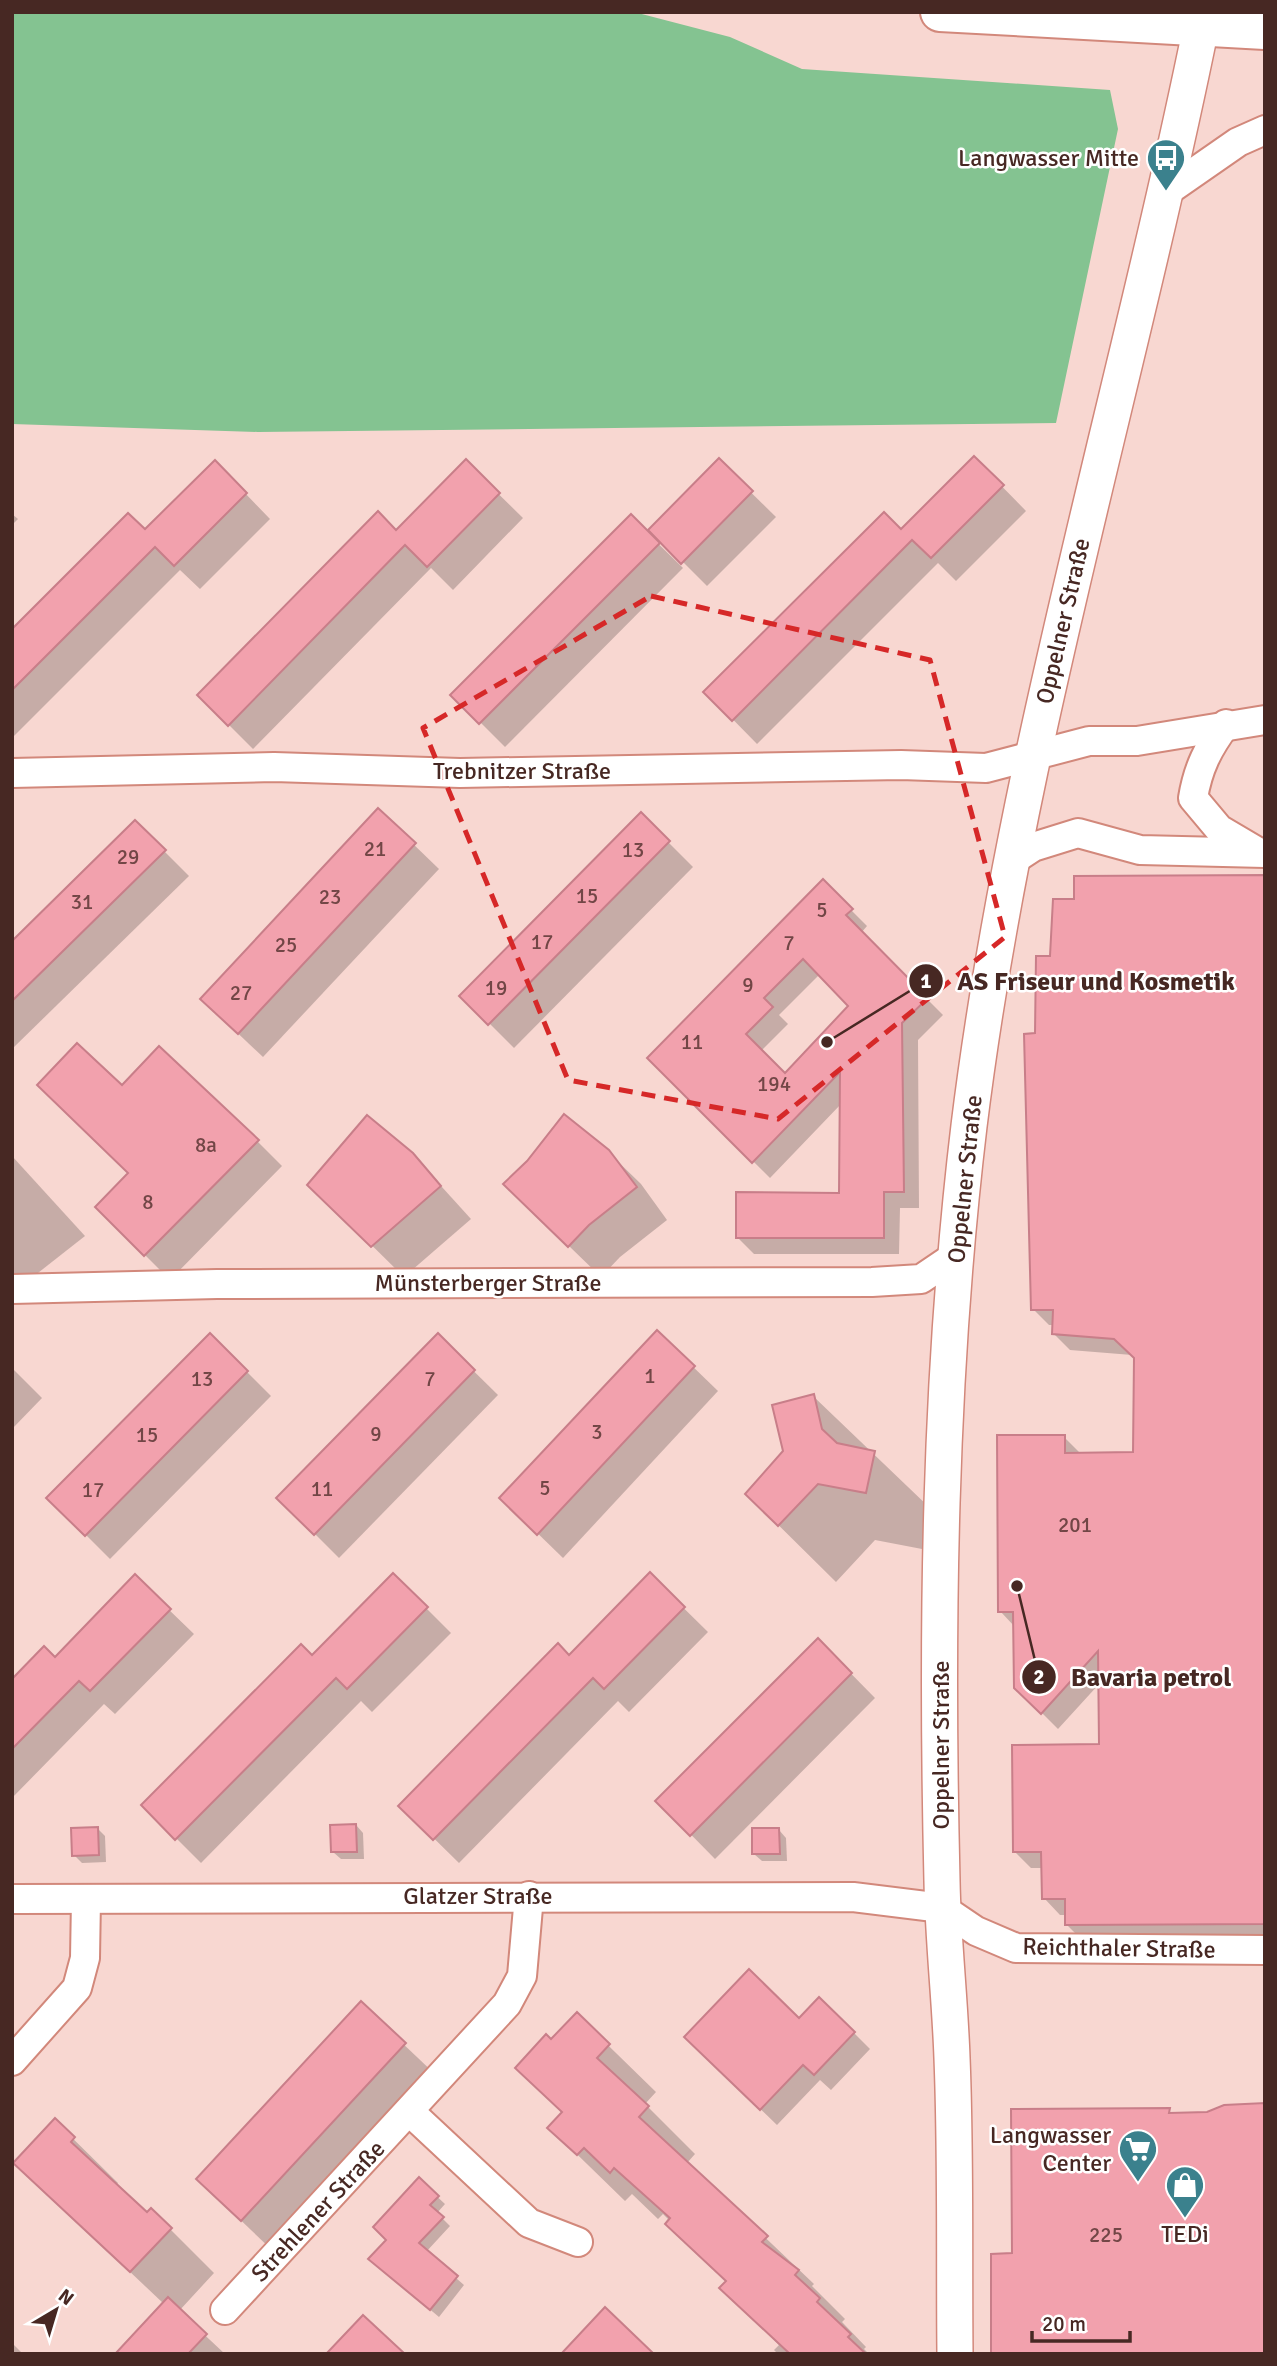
<svg xmlns="http://www.w3.org/2000/svg" width="1277" height="2366" viewBox="0 0 1277 2366" font-family="Signika,sans-serif">
<style>
.green{fill:#84c391}
.shadow{fill:#0003;fill-rule:evenodd}
.building{fill:#f2a1ad;stroke:#c87e89;stroke-width:2;fill-rule:evenodd}
.lines{fill:none;stroke-linecap:round;stroke-linejoin:round}
.minor-casing{stroke:#d2887b;stroke-width:32}
.tertiary-casing{stroke:#d2887b;stroke-width:38}
.secondary-casing{stroke:#d2887b;stroke-width:42}
.minor{stroke:#fff;stroke-width:28}
.tertiary{stroke:#fff;stroke-width:35}
.secondary{stroke:#fff;stroke-width:38}
.marked{fill:none;stroke:#d62828;stroke-width:5;stroke-dasharray:14 9;stroke-linejoin:round}
.labels{text-anchor:middle;stroke-width:5;stroke-linejoin:round;paint-order:stroke}
.number-label{font-size:21px;fill:#724646}
.poi-label{font-size:24px;fill:#472823;stroke:#fff;text-anchor:end}
.street-label{font-size:24px;fill:#472823;stroke:#fff}
.leader{fill:none;stroke:#472823;stroke-width:2.5}
.callout-dot{fill:#472823;stroke:#fff;stroke-width:2.5}
.mark-label{font-size:21px;text-anchor:middle;font-weight:bold;fill:#fff}
.callout-label{font-size:26px;text-anchor:middle;font-weight:bold;fill:#472823;stroke:#fff;stroke-width:5;stroke-linejoin:round;paint-order:stroke}
</style>
<rect width="100%" height="100%" fill="#f8d7d1"/>
<polygon class="green" points="12,12 634,12 730,37 802,69 1110,90 1118,129 1056,423 258,432 12,424"/>
<g class="shadow">
<polygon points="974,458 1026,511 956,581 938,563 757,744 706,692 901,531"/>
<polygon points="719,461 776,517 707,586 651,530"/>
<polygon points="215,462 270,519 200,589 180,570 12,738 12,631 145,532"/>
<polygon points="466,462 523,518 453,590 431,568 253,749 199,695 396,532"/>
<polygon points="12,514 18,519 12,525"/>
<polygon points="631,517 683,568 505,747 453,695"/>
<polygon points="379,811 439,869 263,1057 227,1023"/>
<polygon points="641,815 693,867 514,1048 462,996"/>
<polygon points="135,822 189,876 12,1049 12,943"/>
<polygon points="1265,876 1265,1940 1083,1941 1067,1925 1067,1915 1060,1915 1044,1898 1043,1868 1031,1868 1015,1852 1101,1746 1100,1683 1058,1729 1016,1687 1015,1627 1000,1611 1064,1437 1080,1453 1135,1454 1136,1358 1132,1355 1070,1350 1054,1334 1054,1325 1049,1325 1033,1309 1037,1035 1052,958 1076,901"/>
<path d="M823 882 867 926 861 933 943 1015 918 1040 919 1208H900L899 1254H754L737 1237 841 1194 842 1103 770 1178 649 1058ZM820 974 851 1006 785 1075 761 1051 788 1024 779 1015Z"/>
<polygon points="122,1088 209,1093 282,1166 170,1280 97,1207 130,1173"/>
<polygon points="608,1152 641,1184 667,1220 620,1257 601,1277 538,1216"/>
<polygon points="412,1154 471,1219 404,1277 342,1216"/>
<polygon points="12,1156 85,1236 15,1291 12,1288"/>
<polygon points="657,1332 718,1391 563,1558 526,1522"/>
<polygon points="210,1335 271,1396 110,1559 49,1498"/>
<polygon points="438,1336 498,1395 339,1558 279,1498"/>
<polygon points="12,1368 42,1398 12,1429"/>
<polygon points="813,1396 931,1509 922,1549 875,1540 836,1582 747,1494 785,1451"/>
<polygon points="393,1575 451,1633 372,1712 361,1701 201,1863 143,1805 312,1657"/>
<polygon points="650,1575 708,1632 629,1712 618,1701 459,1863 401,1806 569,1657"/>
<polygon points="135,1577 194,1634 115,1714 104,1704 12,1798 12,1681 55,1659"/>
<polygon points="818,1640 875,1698 715,1859 658,1801"/>
<polygon points="356,1825 363,1833 364,1859 341,1859 333,1852"/>
<polygon points="97,1828 105,1836 106,1862 82,1863 74,1855"/>
<polygon points="779,1830 786,1838 787,1861 762,1861 754,1854"/>
<polygon points="361,2004 437,2076 273,2251 230,2210"/>
<polygon points="577,2015 656,2092 645,2104 695,2154 687,2163 814,2284 812,2286 845,2319 842,2322 866,2347 864,2349 869,2354 778,2354 774,2350 779,2345 722,2288 726,2282 667,2224 670,2221 663,2214 658,2219 632,2194 625,2201 550,2128 563,2114 517,2068 552,2042"/>
<polygon points="799,2021 854,2033 870,2049 831,2090 820,2080 777,2125 686,2037"/>
<polygon points="55,2121 118,2183 115,2186 147,2215 170,2229 214,2273 179,2311 225,2354 118,2354 164,2304 15,2163"/>
<polygon points="419,2180 445,2204 437,2213 450,2226 426,2252 464,2285 439,2317 378,2266"/>
<polygon points="12,2343 23,2354 12,2354"/>
</g>
<g class="building">
<polygon points="974,456 1004,485 931,558 912,540 732,721 703,692 884,512 901,529"/>
<polygon points="719,458 753,491 681,564 648,530"/>
<polygon points="466,459 500,493 427,567 405,545 228,726 197,695 378,511 396,530"/>
<polygon points="215,460 247,493 174,566 155,547 12,690 12,629 128,513 145,529"/>
<polygon points="631,514 660,543 479,724 450,695"/>
<polygon points="378,808 416,843 238,1034 200,999"/>
<polygon points="641,812 670,841 488,1025 459,996"/>
<polygon points="135,820 166,850 12,1001 12,941"/>
<polygon points="1265,875 1265,1924 1065,1925 1065,1899 1042,1899 1041,1852 1013,1852 1012,1745 1099,1744 1098,1651 1041,1714 1014,1688 1013,1612 998,1612 997,1435 1065,1435 1065,1453 1133,1452 1134,1358 1114,1339 1052,1334 1053,1310 1031,1310 1024,1034 1035,1033 1036,956 1050,956 1053,899 1074,899 1074,876"/>
<path d="M823 879 853 909 846 915 928 998 902 1023 904 1192H884V1238H736V1192L839 1193 840 1072 752 1163 647 1058ZM803 959 848 1006 785 1073 746 1034 773 1007 764 998Z"/>
<polygon points="77,1043 122,1085 159,1046 259,1140 144,1256 95,1207 128,1173 37,1085"/>
<polygon points="564,1114 609,1150 637,1187 589,1225 568,1247 503,1184 527,1161"/>
<polygon points="367,1115 413,1153 441,1186 371,1247 307,1185"/>
<polygon points="657,1330 695,1366 537,1535 499,1498"/>
<polygon points="210,1333 248,1371 85,1536 46,1498"/>
<polygon points="438,1333 475,1370 314,1535 276,1498"/>
<polygon points="814,1394 822,1429 837,1443 875,1451 866,1493 818,1484 778,1526 745,1494 783,1451 772,1405"/>
<polygon points="650,1572 685,1607 604,1689 593,1678 433,1840 398,1806 558,1643 569,1655"/>
<polygon points="393,1573 428,1607 347,1689 336,1678 175,1840 141,1805 301,1644 312,1655"/>
<polygon points="135,1574 171,1609 90,1691 79,1681 12,1749 12,1679 44,1646 55,1657"/>
<polygon points="818,1638 852,1673 690,1836 655,1801"/>
<polygon points="356,1824 357,1852 331,1852 330,1825"/>
<polygon points="98,1827 99,1855 72,1856 71,1828"/>
<polygon points="752,1828 779,1828 780,1854 752,1854"/>
<polygon points="749,1969 799,2018 819,1997 855,2032 814,2075 803,2065 760,2110 684,2037"/>
<polygon points="361,2001 406,2043 241,2221 196,2179"/>
<polygon points="577,2012 610,2044 597,2058 649,2106 639,2117 768,2236 762,2242 799,2270 795,2275 820,2298 817,2302 851,2334 848,2337 866,2354 790,2354 719,2288 726,2281 665,2224 670,2218 614,2168 610,2173 584,2148 577,2155 547,2128 562,2112 515,2068 546,2034 551,2039"/>
<polygon points="1265,2103 1265,2354 991,2354 991,2254 1012,2253 1011,2109 1170,2108 1169,2113 1207,2112 1224,2105"/>
<polygon points="55,2118 75,2137 71,2142 147,2212 151,2208 172,2228 130,2272 13,2163"/>
<polygon points="419,2177 439,2196 430,2205 444,2217 419,2243 458,2276 430,2310 368,2259 386,2240 373,2227"/>
<polygon points="168,2297 207,2334 188,2354 115,2354"/>
<polygon points="605,2307 654,2354 561,2354"/>
<polygon points="363,2315 405,2354 326,2354"/>
</g>
<g class="lines">
<g class="minor-casing">
<g id="minor">
<polyline points="1166,192 1238,142 1265,130"/>
<path d="M1226 724C1208 748 1198 768 1193 798L1219 829 1258 852"/>
<polyline points="12,773 274,767 460,773 901,765 986,768 1089,741 1137,741 1265,720"/>
<polyline points="1010,862 1033,847 1078,833 1140,850 1265,853"/>
<polyline points="12,1289 217,1284 872,1282 921,1279 955,1256"/>
<polyline points="12,1899 853,1897 942,1908 976,1931 1016,1948 1265,1950"/>
<polyline points="12,2061 77,1988 85,1958 86,1899"/>
<polyline points="410,2112 529,2223 578,2242"/>
<polyline points="225,2310 507,2004 522,1976 529,1896"/>
</g>
</g>
<g class="tertiary-casing">
<path id="tertiary" d="M955 2354C954 2255 956 2157 952 2058 950 1999 943 1940 942 1881 936 1630 939 1376 969 1126 1015 753 1126 394 1201 27"/>
</g>
<g class="secondary-casing">
<polyline id="secondary" points="940,12 1265,30"/>
</g>
<use href="#minor" class="minor"/>
<use href="#tertiary" class="tertiary"/>
<use href="#secondary" class="secondary"/>
</g>
<path class="marked" d="M651 596 930 660 1005 937 778 1119 568 1080 423 728Z"/>
<defs>
<g id="bus-pin" transform="scale(2.0125)"><path d="M0 17L-7.5 6A9.5 9.5 0 1 1 7.5 6Z" fill="#3b818d" stroke="#fff"/><path d="M-5-6H5V4H4V6H2V4H-2V6H-4V4H-5ZM-3.5-4V0h7V-4ZM-3.5 1.2v1.5H-2V1.2ZM2 1.2v1.5H3.5V1.2Z" fill="#fff"/></g>
<g id="supermarket-pin" transform="scale(2.0125)"><path d="M0 17L-7.5 6A9.5 9.5 0 1 1 7.5 6Z" fill="#3b818d" stroke="#fff"/><path d="M-6-5.5h2.5l.6 2H6L4.5 2H-2.5L-4.4-4H-6ZM-1.5 3.2a1.3 1.3 0 1 0 .1 0ZM3 3.2a1.3 1.3 0 1 0 .1 0Z" fill="#fff"/></g>
<g id="shop-pin" transform="scale(2.0125)"><path d="M0 17L-7.5 6A9.5 9.5 0 1 1 7.5 6Z" fill="#3b818d" stroke="#fff"/><path d="M-5-2.5h2.3a2.7 3.5 0 0 1 5.4 0H5L5.5 6h-11ZM-1.5-2.5h3a1.5 2.3 0 0 0-3 0Z" fill="#fff"/></g>
</defs>
<g fill-rule="evenodd">
<use href="#bus-pin" x="1166" y="158"/>
<use href="#supermarket-pin" x="1138" y="2149"/>
<use href="#shop-pin" x="1185" y="2185"/>
</g>
<g class="labels">
<g class="number-label">
<text x="375" y="856">21</text>
<text x="633" y="857">13</text>
<text x="128" y="864">29</text>
<text x="587" y="903">15</text>
<text x="330" y="904">23</text>
<text x="82" y="909">31</text>
<text x="822" y="917">5</text>
<text x="542" y="949">17</text>
<text x="789" y="950">7</text>
<text x="286" y="952">25</text>
<text x="748" y="992">9</text>
<text x="496" y="995">19</text>
<text x="241" y="1000">27</text>
<text x="692" y="1049">11</text>
<text x="774" y="1091">194</text>
<text x="206" y="1152">8a</text>
<text x="148" y="1209">8</text>
<text x="650" y="1383">1</text>
<text x="202" y="1386">13</text>
<text x="430" y="1386">7</text>
<text x="597" y="1439">3</text>
<text x="376" y="1441">9</text>
<text x="147" y="1442">15</text>
<text x="545" y="1495">5</text>
<text x="322" y="1496">11</text>
<text x="93" y="1497">17</text>
<text x="1075" y="1532">201</text>
<text x="1106" y="2242">225</text>
</g>
<g class="poi-label">
<text x="1139" y="166">Langwasser Mitte</text>
<text x="1111" y="2143">Langwasser<tspan x="1111" dy="28">Center</tspan></text>
<text x="1185" y="2242" text-anchor="middle">TEDi</text>
</g>
<g class="street-label">
<text transform="translate(1063 621) rotate(-77)" y="8">Oppelner Straße</text>
<text x="522" y="779">Trebnitzer Straße</text>
<text transform="translate(965 1179) rotate(-84)" y="8">Oppelner Straße</text>
<text x="488" y="1291">Münsterberger Straße</text>
<text transform="translate(941 1745) rotate(-90)" y="8">Oppelner Straße</text>
<text x="478" y="1904">Glatzer Straße</text>
<text transform="translate(1119 1948) rotate(1)" y="8">Reichthaler Straße</text>
<text transform="translate(318 2211) rotate(-47)" y="8">Strehlener Straße</text>
</g>
</g>
<path class="leader" d="M827 1042L926 981M1017 1586L1039 1677"/>
<g class="callout-dot">
<circle cx="827" cy="1042" r="7"/>
<circle cx="1017" cy="1586" r="7"/>
<circle cx="926" cy="981" r="18"/>
<circle cx="1039" cy="1677" r="18"/>
</g>
<g class="mark-label">
<text x="926" y="988">1</text>
<text x="1039" y="1684">2</text>
</g>
<g class="callout-label">
<text x="1096" y="990">AS Friseur und Kosmetik</text>
<text x="1151" y="1686">Bavaria petrol</text>
</g>
<rect width="1277" height="2366" fill="none" stroke="#472823" stroke-width="28"/>
<g transform="translate(56 2310) rotate(38)" stroke="#ffffff" stroke-width="5" paint-order="stroke">
<path d="M0-5L12 26L0 18L-12 26Z" fill="#472823"/>
<text y="-10" font-size="19" font-weight="bold" text-anchor="middle" fill="#472823">N</text>
</g>
<path d="M1032 2331v10h98v-10" fill="none" stroke="#472823" stroke-width="3.5"/>
<text x="1042" y="2331" font-size="21" fill="#472823" stroke="#ffffff" stroke-width="5" paint-order="stroke">20 m</text>
</svg>
